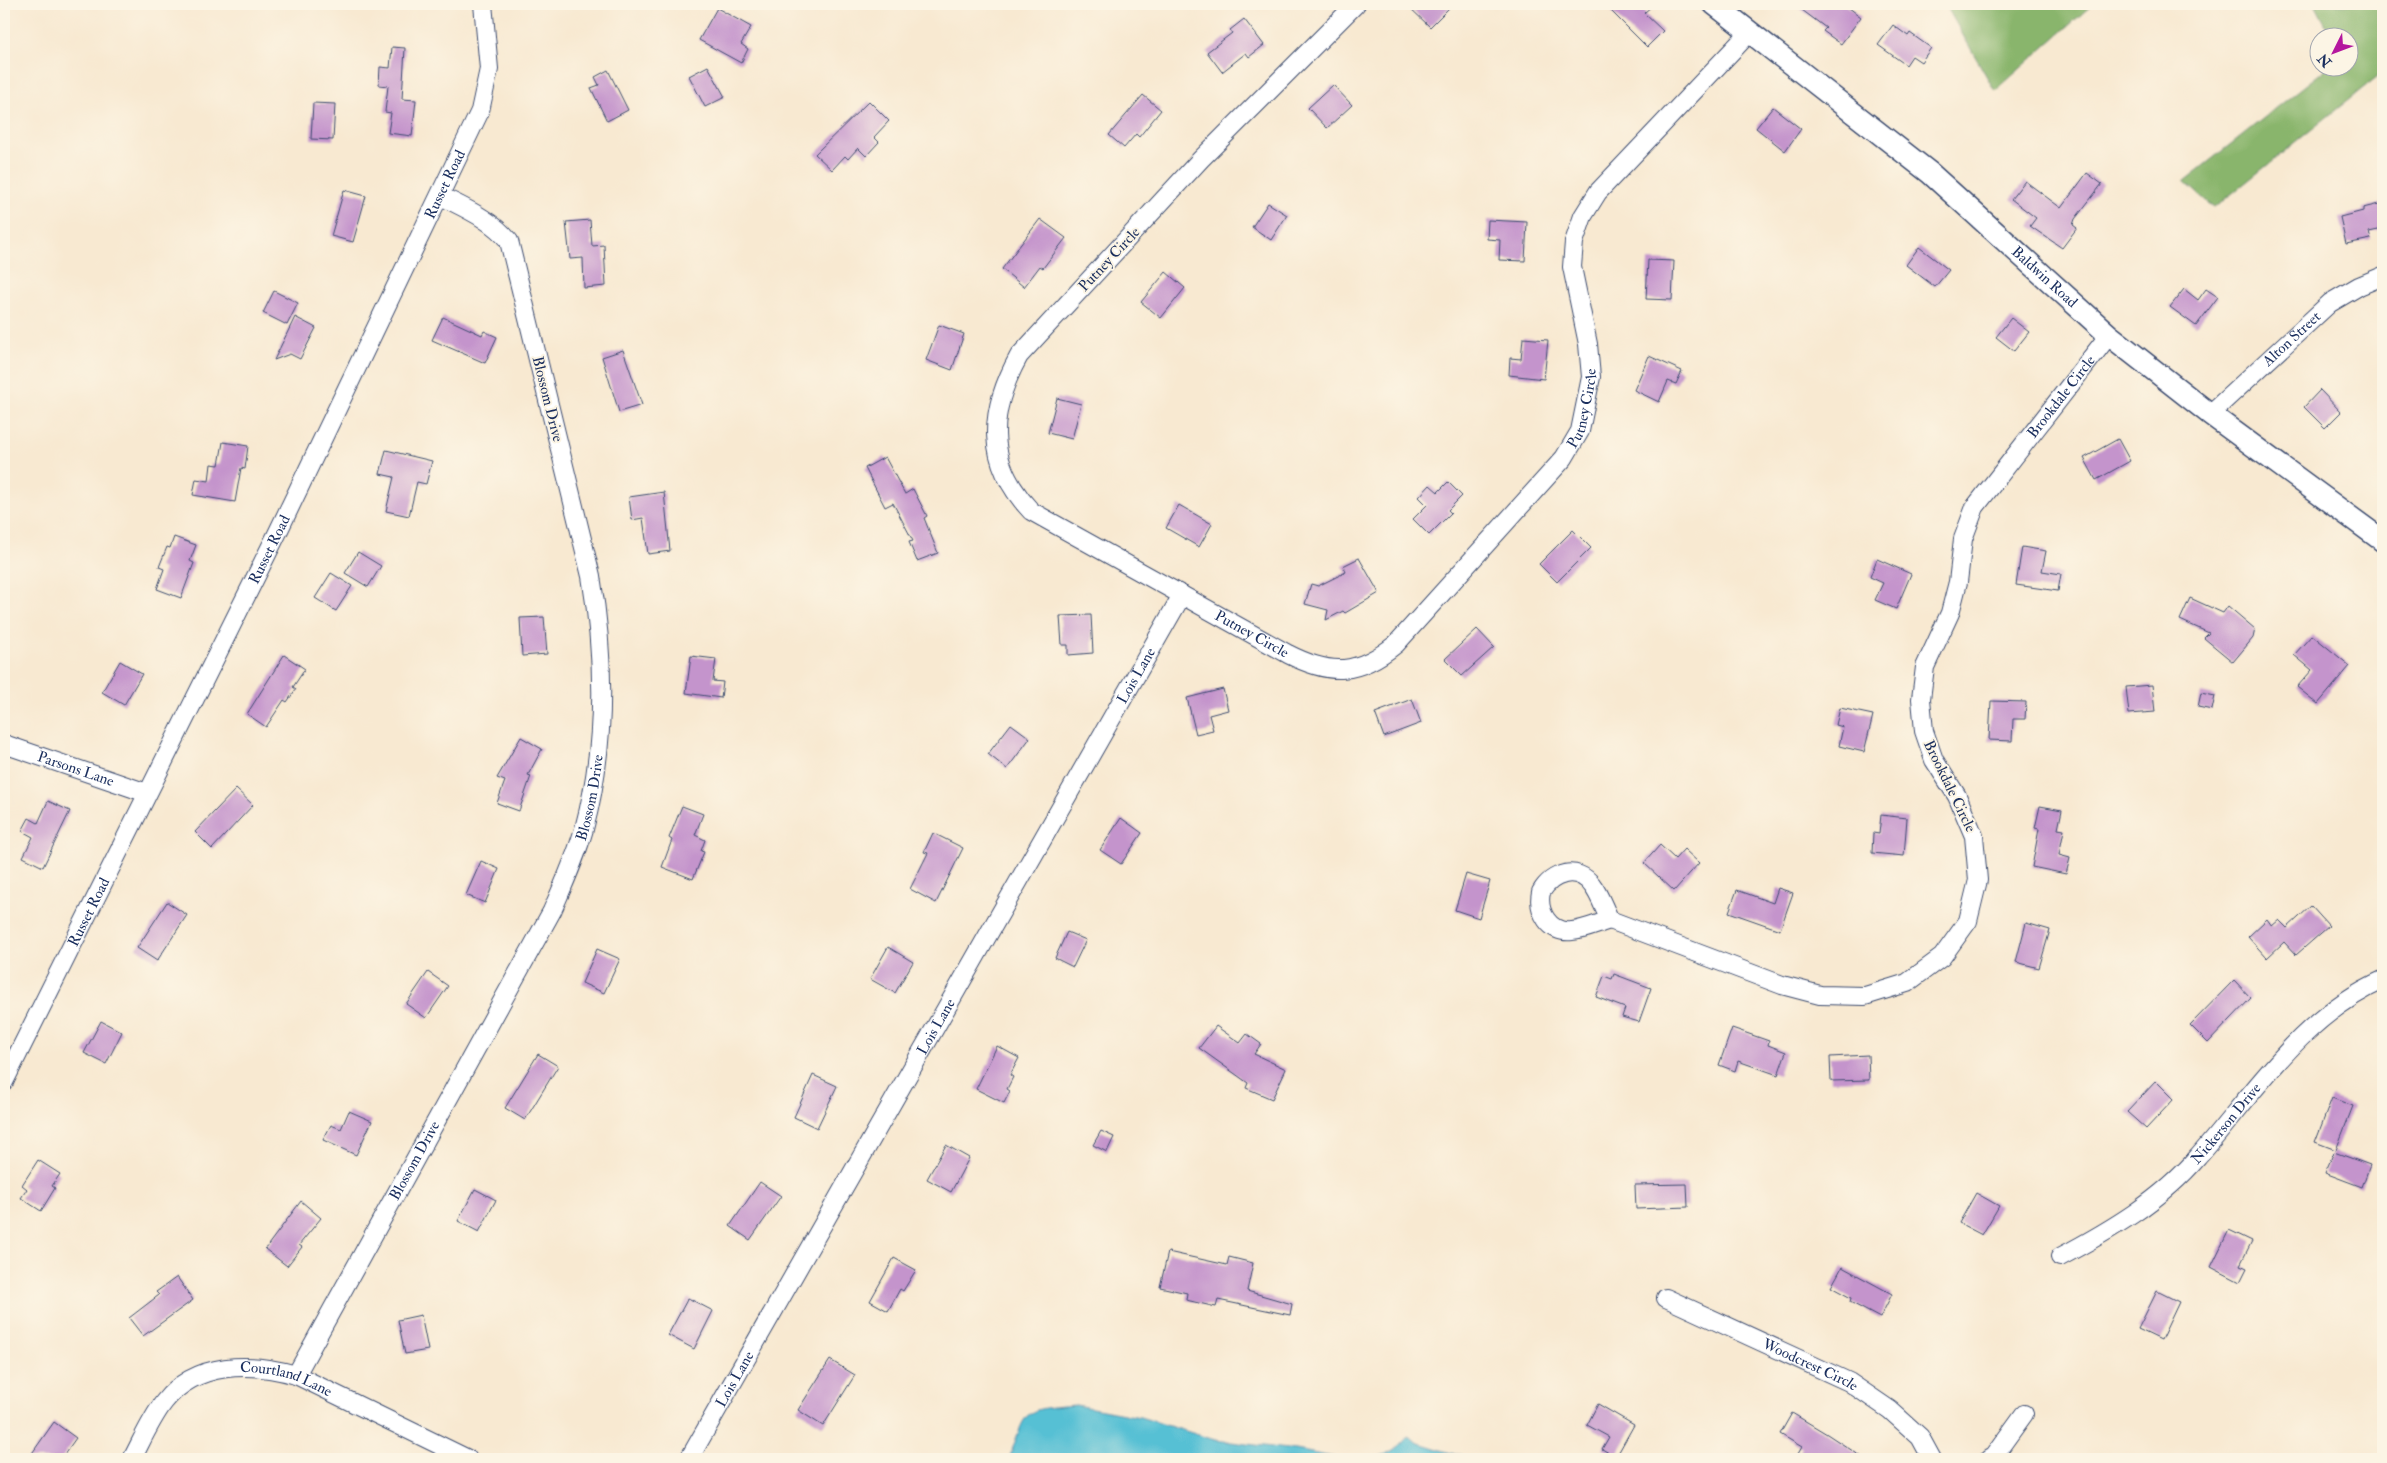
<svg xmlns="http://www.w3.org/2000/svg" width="2387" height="1463" viewBox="0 0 2387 1463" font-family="'IM FELL Double Pica',serif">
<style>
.forest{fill:#89b56c;stroke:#527265}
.water{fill:#57c0d4;stroke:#397899}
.building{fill:#c494cc}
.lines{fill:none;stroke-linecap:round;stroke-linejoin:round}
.minor-casing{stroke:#3c4b6f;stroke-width:20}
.tertiary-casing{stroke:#3c4b6f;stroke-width:24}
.minor{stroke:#fff;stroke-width:18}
.tertiary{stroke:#fff;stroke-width:21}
.labels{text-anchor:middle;stroke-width:4;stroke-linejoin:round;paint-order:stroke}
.street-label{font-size:15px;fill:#1b2f5e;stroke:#fcf5e5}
</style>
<rect width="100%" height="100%" fill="#fcf5e5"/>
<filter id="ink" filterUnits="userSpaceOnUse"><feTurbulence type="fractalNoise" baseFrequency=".02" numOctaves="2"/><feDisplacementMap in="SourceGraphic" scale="10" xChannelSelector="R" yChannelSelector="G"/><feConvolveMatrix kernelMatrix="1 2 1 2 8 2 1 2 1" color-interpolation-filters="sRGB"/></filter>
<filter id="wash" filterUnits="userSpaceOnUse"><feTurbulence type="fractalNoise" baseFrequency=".0096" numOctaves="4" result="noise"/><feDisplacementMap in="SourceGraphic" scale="20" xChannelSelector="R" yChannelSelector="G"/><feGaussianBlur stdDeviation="1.12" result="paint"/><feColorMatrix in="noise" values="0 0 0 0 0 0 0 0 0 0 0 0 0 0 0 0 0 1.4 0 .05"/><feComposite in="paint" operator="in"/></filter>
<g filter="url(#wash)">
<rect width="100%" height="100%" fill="#f8e9d1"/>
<g class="forest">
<polygon points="1945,4 2093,4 1995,91"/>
<polygon points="2315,4 2383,4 2383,72 2214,208 2184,181 2327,68 2350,68 2350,38 2332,37"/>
</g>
<g class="water">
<path d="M1076 1405 1140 1417 1215 1440 1296 1450 1343 1459H1009C1027 1409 1021 1409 1076 1405Z"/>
<path d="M1408 1436 1419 1443 1470 1459H1368C1385 1456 1398 1451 1408 1436Z"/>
</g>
<g id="blocks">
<g class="building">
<polygon points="1406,4 1453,4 1430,27"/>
<polygon points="1604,4 1654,4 1644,13 1663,31 1647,47"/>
<polygon points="1794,4 1844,4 1861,17 1841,44 1823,31 1826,28"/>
<polygon points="717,8 751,27 741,44 748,49 741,63 699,40"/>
<polygon points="1244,19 1264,45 1249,57 1246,53 1222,72 1207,52 1232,33 1230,30"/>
<polygon points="1893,25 1908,36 1910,33 1931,48 1921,62 1912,56 1906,65 1878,45"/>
<polygon points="392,47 405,48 402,99 416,100 412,136 388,133 391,113 385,112 388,86 379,85 380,67 390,68"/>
<polygon points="708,66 725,97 705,107 689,76"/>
<polygon points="608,70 628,110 607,121 591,88 599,85 595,77"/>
<polygon points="1333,85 1352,105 1327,128 1308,108"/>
<polygon points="1143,95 1161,110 1139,137 1136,134 1124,148 1109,135"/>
<polygon points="869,101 889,121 874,137 879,142 866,156 858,148 848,159 845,156 832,170 815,154"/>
<polygon points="313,103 335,104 333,140 311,139"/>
<polygon points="1773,107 1801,129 1785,151 1756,128"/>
<polygon points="2087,173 2102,184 2075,219 2073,225 2077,228 2062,248 2030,226 2036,218 2011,199 2025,181 2061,208"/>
<polygon points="344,190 366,196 353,242 331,236"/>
<polygon points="1268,203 1287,215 1271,240 1252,227"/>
<polygon points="2383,203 2383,229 2369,232 2371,239 2346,244 2340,217 2363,211 2363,208"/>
<polygon points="1040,219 1066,238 1043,268 1040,266 1024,287 1002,269"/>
<polygon points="590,220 592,246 604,245 606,286 584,288 583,258 570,259 566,222"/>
<polygon points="1488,220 1527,222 1525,261 1499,260 1500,240 1487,239"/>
<polygon points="1919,247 1949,270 1935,287 1906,265"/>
<polygon points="1648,260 1674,261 1672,300 1646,299"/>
<polygon points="1166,272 1185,288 1161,318 1141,302"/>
<polygon points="2184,289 2198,300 2206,289 2218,297 2196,326 2170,307"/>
<polygon points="274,291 298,303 287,325 263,313"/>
<polygon points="295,317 316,328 300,359 290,354 274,360"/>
<polygon points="443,317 482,335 484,331 497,337 485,363 432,340"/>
<polygon points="2011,318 2029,332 2014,351 1996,337"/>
<polygon points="939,325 964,334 952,370 926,360"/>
<polygon points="1523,338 1548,340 1544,379 1509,375 1510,358 1521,359"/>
<polygon points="623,350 642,405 619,412 602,357"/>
<polygon points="1649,356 1682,371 1676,384 1668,381 1659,402 1634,390"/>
<polygon points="2320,390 2341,412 2325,428 2304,407"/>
<polygon points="1057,398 1081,404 1072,439 1048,433"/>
<polygon points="2118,439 2130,461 2096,480 2084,458"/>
<polygon points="223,442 248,446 245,469 241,468 235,502 193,495 196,479 209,481 211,464 219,465"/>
<polygon points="386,450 432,461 426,484 417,482 409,516 386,511 394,477 380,474"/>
<polygon points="885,457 905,494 913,489 927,516 924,518 938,553 917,561 909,542 913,541 893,503 885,507 865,468"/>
<polygon points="1448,482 1462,496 1448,510 1451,513 1429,535 1413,519 1427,505 1419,497 1430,485 1438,492"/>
<polygon points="664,492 670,551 648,554 643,518 632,520 629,497"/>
<polygon points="1179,505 1212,524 1199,547 1166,528"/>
<polygon points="1573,530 1591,548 1557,582 1539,564"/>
<polygon points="174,537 196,545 190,561 194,563 181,598 157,589 164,569 159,567 167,547 170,548"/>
<polygon points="2022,547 2046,551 2042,571 2061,574 2058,591 2016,585"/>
<polygon points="358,552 381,566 368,587 345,573"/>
<polygon points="1359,558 1379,593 1345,613 1343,611 1326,620 1328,610 1305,604 1311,584 1318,586 1346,572 1343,566"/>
<polygon points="1877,559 1911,574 1896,609 1875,600 1883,583 1870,577"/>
<polygon points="331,573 352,586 336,611 315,598"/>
<polygon points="2190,598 2223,613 2228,606 2255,629 2253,638 2233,662 2204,638 2209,633 2180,620"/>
<polygon points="1091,615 1093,653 1068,655 1068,645 1062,645 1060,616"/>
<polygon points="544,617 547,654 522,656 520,618"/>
<polygon points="1477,629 1494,647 1462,676 1445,659"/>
<polygon points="2312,635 2350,666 2318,704 2297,687 2312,670 2294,655"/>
<polygon points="284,655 305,669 293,687 296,689 287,702 284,700 266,727 247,714"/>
<polygon points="691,656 716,659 713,681 723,682 721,698 686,693"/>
<polygon points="120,661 142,674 124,705 102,692"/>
<polygon points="2152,685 2155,712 2129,714 2126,687"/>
<polygon points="1223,689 1228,710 1209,715 1213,730 1196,734 1187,698"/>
<polygon points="2201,693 2215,696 2212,710 2198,707"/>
<polygon points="1412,699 1421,723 1384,737 1375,713"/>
<polygon points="1991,701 2026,702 2025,719 2013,719 2012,741 1989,740"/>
<polygon points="1840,708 1873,715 1864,752 1839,746 1843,727 1836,725"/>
<polygon points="1011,724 1030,738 1007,769 988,754"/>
<polygon points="521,737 542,749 528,775 531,776 519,811 497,803 505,781 497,778"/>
<polygon points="236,789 253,805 212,849 195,832"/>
<polygon points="48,801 70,811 43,867 23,857 33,837 22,831 29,818 38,823"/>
<polygon points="682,806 703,814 695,835 705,840 701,851 704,852 693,879 662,867 672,840 669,838"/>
<polygon points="2040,806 2062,810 2058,829 2064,830 2059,855 2070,858 2066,874 2032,867 2039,829 2035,828"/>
<polygon points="1881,815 1907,818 1904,856 1872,853 1873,833 1879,834"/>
<polygon points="1121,818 1142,833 1121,864 1100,850"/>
<polygon points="933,833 963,848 936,903 910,889 928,853 924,852"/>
<polygon points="1660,845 1675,859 1684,849 1699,863 1674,891 1644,863"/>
<polygon points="481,861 499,869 485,903 466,895"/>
<polygon points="1466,874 1490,881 1479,918 1455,910"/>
<polygon points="1778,888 1793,893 1780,930 1729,912 1737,890 1773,903"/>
<polygon points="167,902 187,915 157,961 137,948"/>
<polygon points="2311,906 2329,926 2296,955 2284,942 2267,958 2248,937 2267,919 2272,926 2279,920 2287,928"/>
<polygon points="2026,923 2050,930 2039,968 2016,962"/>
<polygon points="1067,932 1086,940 1073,967 1055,958"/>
<polygon points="888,947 913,962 895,993 870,979"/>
<polygon points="597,949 620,959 604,993 582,983"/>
<polygon points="428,972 448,986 426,1018 406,1004"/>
<polygon points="1614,974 1651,988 1639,1022 1622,1017 1625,1008 1596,997 1604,976 1612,979"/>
<polygon points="2234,980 2251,998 2208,1043 2190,1025"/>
<polygon points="101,1021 122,1032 106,1064 84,1053"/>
<polygon points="1216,1026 1240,1043 1247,1034 1261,1044 1254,1054 1286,1069 1272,1099 1246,1088 1248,1083 1199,1048"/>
<polygon points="1732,1028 1769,1041 1768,1045 1786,1052 1778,1075 1738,1061 1735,1071 1719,1065"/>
<polygon points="997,1046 1019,1058 1010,1075 1013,1077 1007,1089 1010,1091 1004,1103 976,1089"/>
<polygon points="538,1054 558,1066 525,1120 505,1108"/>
<polygon points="1868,1055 1869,1080 1831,1081 1830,1057"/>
<polygon points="813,1075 837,1086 817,1128 794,1117"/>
<polygon points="2156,1081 2174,1099 2146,1129 2127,1112"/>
<polygon points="2332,1098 2353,1106 2336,1150 2315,1142"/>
<polygon points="349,1111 372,1121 356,1155 323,1140 331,1125 341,1129"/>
<polygon points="1101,1131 1114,1137 1107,1152 1093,1145"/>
<polygon points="946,1145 969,1158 951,1192 927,1179"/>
<polygon points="2334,1152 2370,1165 2362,1187 2325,1173"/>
<polygon points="38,1160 60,1174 52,1186 55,1188 41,1211 21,1198 27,1189 22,1185"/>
<polygon points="760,1182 781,1196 750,1240 730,1226"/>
<polygon points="1687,1184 1688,1207 1636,1209 1635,1185"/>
<polygon points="475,1189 496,1200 479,1232 458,1221"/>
<polygon points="1976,1193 1999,1206 1982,1235 1959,1223"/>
<polygon points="301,1201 321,1218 299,1245 302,1247 287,1266 265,1249"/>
<polygon points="2229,1230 2252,1241 2240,1265 2247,1268 2240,1282 2211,1267"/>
<polygon points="1168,1252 1227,1265 1229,1257 1253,1263 1247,1291 1292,1304 1290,1315 1218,1300 1216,1307 1186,1300 1187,1293 1160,1287"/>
<polygon points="894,1258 916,1270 903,1291 900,1289 888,1311 870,1301"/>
<polygon points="1842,1267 1892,1294 1880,1318 1850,1302 1851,1298 1831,1287"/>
<polygon points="177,1277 193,1300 143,1336 129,1318 159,1295 156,1292"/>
<polygon points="2157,1291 2179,1302 2161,1340 2138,1329"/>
<polygon points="688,1298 713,1311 694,1349 668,1335"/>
<polygon points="421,1315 428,1350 405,1354 398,1320"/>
<polygon points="830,1360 855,1375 823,1426 798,1410"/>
<polygon points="1598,1404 1634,1425 1616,1457 1602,1449 1609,1437 1587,1425"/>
<polygon points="1792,1413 1827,1434 1865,1459 1795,1459 1802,1447 1780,1434"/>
<polygon points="54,1422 76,1438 61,1459 28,1459"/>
</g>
</g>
</g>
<g filter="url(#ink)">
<use href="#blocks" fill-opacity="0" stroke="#3c4b6f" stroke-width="1"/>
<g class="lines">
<g class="minor-casing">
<g id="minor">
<path id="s1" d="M1356 4 1201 159 1019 356C988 412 985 462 1031 511L1288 654C1331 676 1358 675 1396 644L1564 458 1580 431 1591 377 1588 344 1572 267 1574 242 1583 216 1598 192 1750 32"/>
<path id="s2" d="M2210 414 2330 303 2359 286 2383 276"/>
<path id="s3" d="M4 744 147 793"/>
<path id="s4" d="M1610 920C1597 924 1584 930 1572 931 1549 934 1537 911 1541 892 1552 873 1577 865 1592 885 1600 895 1604 909 1610 920L1782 985 1820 995 1865 996 1907 983 1942 957 1968 921 1978 880 1974 836 1957 796 1934 760 1924 731 1921 699 1925 667 1950 613 1958 582 1963 539 1975 507 2109 335"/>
<path id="s5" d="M4 1082 276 536 480 111 489 69 483 4"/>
<path id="s6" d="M2060 1257C2109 1231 2162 1200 2198 1157 2255 1092 2302 1016 2383 980"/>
<path id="s7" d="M1666 1298 1849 1382 1890 1410 1920 1437 1932 1459"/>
<path id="s8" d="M296 1375 552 911C564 884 576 857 584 829 606 747 605 659 591 576L509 241C491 219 466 209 441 196"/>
<path id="s9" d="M132 1459C142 1440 151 1419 164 1402 196 1361 251 1362 296 1375L468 1459"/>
<path id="s10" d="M689 1459 1182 595"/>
<polyline points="1989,1459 1993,1457 2024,1414"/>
</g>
</g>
<g class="tertiary-casing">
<g id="tertiary">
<path id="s11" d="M1714 4 1930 173 2109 335 2210 414 2383 541"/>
</g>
</g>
<use href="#minor" class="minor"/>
<use href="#tertiary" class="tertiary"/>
</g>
</g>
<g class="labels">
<g class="street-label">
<text dy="5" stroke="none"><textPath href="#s5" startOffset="1000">Russet Road</textPath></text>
<text transform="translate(1109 259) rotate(-47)" y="5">Putney Circle</text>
<text dy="5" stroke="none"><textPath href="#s11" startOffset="429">Baldwin Road</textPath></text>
<text dy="5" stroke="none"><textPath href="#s2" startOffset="111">Alton Street</textPath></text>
<text dy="5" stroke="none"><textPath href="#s4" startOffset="1176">Brookdale Circle</textPath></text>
<text transform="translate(548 399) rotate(76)" y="5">Blossom Drive</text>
<text dy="5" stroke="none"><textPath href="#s1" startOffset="1372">Putney Circle</textPath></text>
<text dy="5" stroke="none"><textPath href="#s5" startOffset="595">Russet Road</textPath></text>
<text dy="5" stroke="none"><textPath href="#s1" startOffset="909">Putney Circle</textPath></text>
<text dy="5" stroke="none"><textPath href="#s10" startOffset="902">Lois Lane</textPath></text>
<text dy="5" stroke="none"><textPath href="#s3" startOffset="76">Parsons Lane</textPath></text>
<text transform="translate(1950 786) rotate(64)" y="5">Brookdale Circle</text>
<text dy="5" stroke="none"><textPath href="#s8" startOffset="650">Blossom Drive</textPath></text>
<text dy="5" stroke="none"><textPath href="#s5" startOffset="190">Russet Road</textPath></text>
<text dy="5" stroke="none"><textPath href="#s10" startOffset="498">Lois Lane</textPath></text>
<text dy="5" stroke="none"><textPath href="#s6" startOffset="215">Nickerson Drive</textPath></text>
<text dy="5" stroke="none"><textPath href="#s8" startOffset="245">Blossom Drive</textPath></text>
<text dy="5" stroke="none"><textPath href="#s7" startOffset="159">Woodcrest Circle</textPath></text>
<text dy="5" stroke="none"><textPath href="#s10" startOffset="92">Lois Lane</textPath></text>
<text dy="5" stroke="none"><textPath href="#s9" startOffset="200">Courtland Lane</textPath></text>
</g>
</g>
<rect width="2387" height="1463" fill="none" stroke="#fcf5e5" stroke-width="20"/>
<g transform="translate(2334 52) rotate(228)"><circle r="24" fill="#fcf5e5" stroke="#a2a6af"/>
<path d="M0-4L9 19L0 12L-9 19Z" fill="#b5179e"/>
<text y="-8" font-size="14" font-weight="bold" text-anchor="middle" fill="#1b2f5e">N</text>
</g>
</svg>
